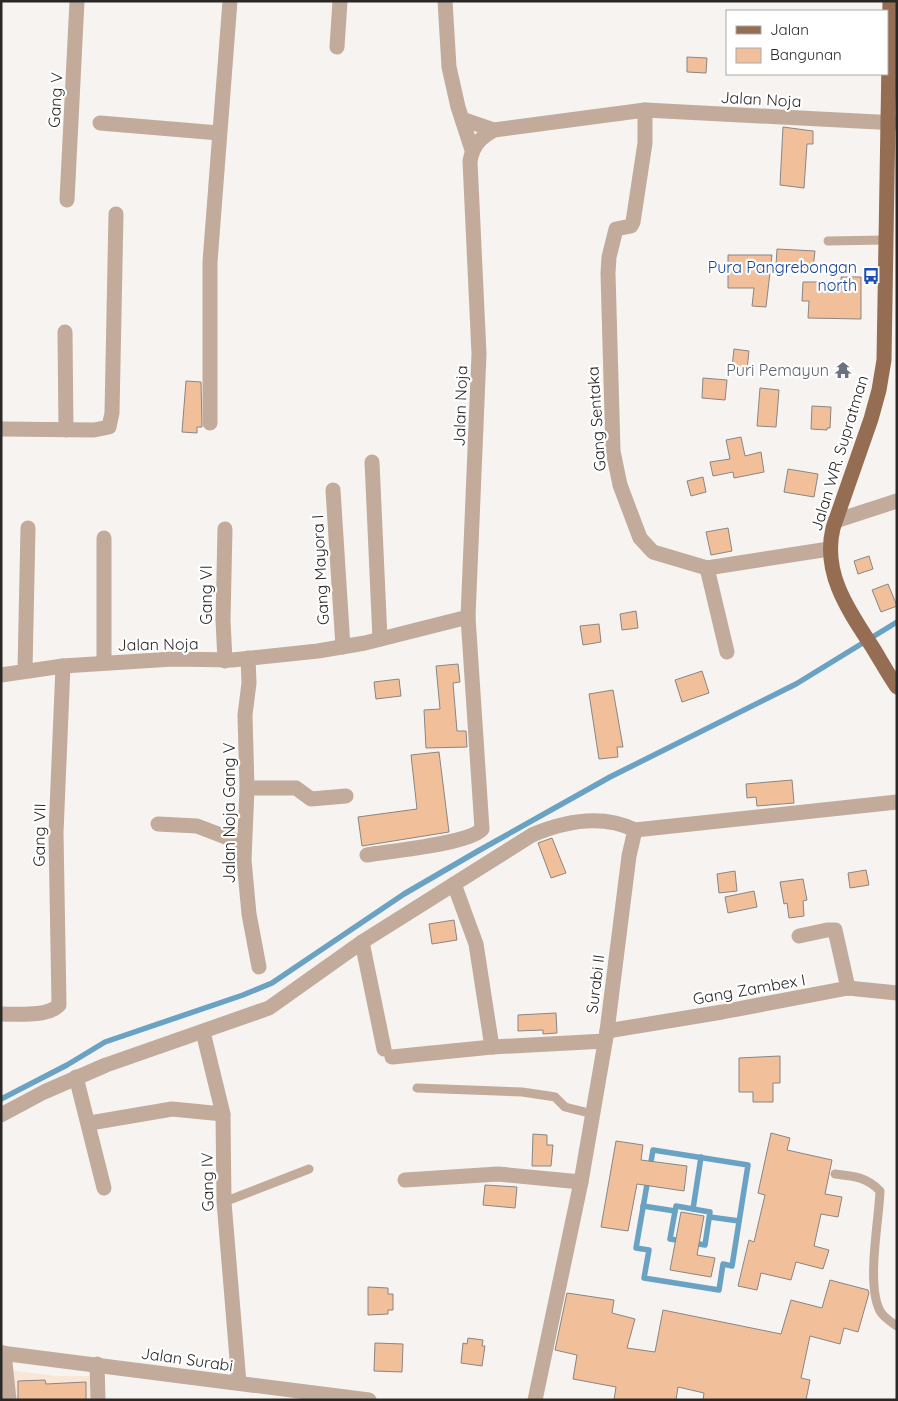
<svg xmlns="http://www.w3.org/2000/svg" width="898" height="1401" viewBox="0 0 898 1401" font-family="Quicksand,sans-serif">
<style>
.education{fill:#f9e6d6}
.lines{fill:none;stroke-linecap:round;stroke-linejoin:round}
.stream{stroke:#6aa2c3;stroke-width:5.5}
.building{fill:#f2bf9b;stroke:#898683}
.service{stroke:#c2ab9b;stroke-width:9}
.minor{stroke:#c2ab9b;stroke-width:15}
.primary{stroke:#956d52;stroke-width:15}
.labels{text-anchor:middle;stroke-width:4.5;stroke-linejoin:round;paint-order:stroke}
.street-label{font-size:16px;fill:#2a2827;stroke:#fff}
.transit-label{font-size:16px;fill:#164399;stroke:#fff;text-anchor:end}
.worship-label{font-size:16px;fill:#5b616d;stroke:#fff;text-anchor:end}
</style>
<rect width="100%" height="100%" fill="#f7f3f0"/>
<polygon class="education" points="9,1370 56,1376 90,1376 91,1400 10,1400"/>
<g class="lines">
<g class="stream">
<polyline points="1,1099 67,1065 105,1042 243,995 272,983 404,894 478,851 610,777 796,684 897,622"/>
<polygon points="653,1150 748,1165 732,1266 723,1264 719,1290 644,1278 649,1250 636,1248"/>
<polyline points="643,1206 675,1211"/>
<polygon points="676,1206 710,1212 705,1245 670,1239"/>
<polyline points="693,1209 701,1157"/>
<polyline points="710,1217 739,1221"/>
</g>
</g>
<g class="building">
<polygon points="687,57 707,58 706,73 687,72"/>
<polygon points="783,127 813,131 813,144 807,144 804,188 780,185"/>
<polygon points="777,249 815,251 813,268 776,266"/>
<polygon points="728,255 772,255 766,307 752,306 754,288 728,288"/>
<polygon points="841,277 861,277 861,319 808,318 809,301 802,301 803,282 841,282"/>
<polygon points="734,349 749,351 747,369 732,367"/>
<polygon points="703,378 727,380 725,400 702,398"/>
<polygon points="186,381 201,382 202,427 197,427 197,433 182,432"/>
<polygon points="760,388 779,390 776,427 757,426"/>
<polygon points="812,406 831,407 830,428 827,428 827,430 811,429"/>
<polygon points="741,437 745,456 761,452 764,472 734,478 733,472 713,476 710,462 730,459 726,440"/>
<polygon points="788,469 818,474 814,497 784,492"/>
<polygon points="703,477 706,492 691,496 687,481"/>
<polygon points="728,528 732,551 711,555 706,532"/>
<polygon points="869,556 873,569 858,574 854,561"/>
<polygon points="888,584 897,606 881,612 872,590"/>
<polygon points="636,611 638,628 622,630 620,614"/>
<polygon points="599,624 601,642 583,645 580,626"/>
<polygon points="458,664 460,682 453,683 457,731 466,731 467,747 426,748 424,710 440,709 436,666"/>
<polygon points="702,671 709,693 682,702 675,680"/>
<polygon points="399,679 401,696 376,699 374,682"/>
<polygon points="613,690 623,747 617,747 618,757 599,759 589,694"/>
<polygon points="439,752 449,832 362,846 358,817 417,809 411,755"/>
<polygon points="792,780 794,803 757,806 756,797 747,798 746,784"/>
<polygon points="552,838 566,873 551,878 538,843"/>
<polygon points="866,870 869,885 850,888 848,873"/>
<polygon points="735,871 737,891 719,893 717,874"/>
<polygon points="803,879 807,900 803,901 804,916 789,918 787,903 784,904 780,882"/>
<polygon points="754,891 757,907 728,913 725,897"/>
<polygon points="454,920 457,940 432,944 429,924"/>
<polygon points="556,1013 557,1033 543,1034 543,1030 518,1031 518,1015"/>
<polygon points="780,1056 780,1083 773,1083 773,1102 753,1102 753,1092 739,1092 739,1058"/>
<polygon points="771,1133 790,1138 787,1150 832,1160 825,1194 842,1197 838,1217 821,1214 814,1246 829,1250 823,1269 796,1262 791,1280 761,1273 757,1290 738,1286 749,1240 754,1242 765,1195 758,1193"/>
<polygon points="533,1134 547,1135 547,1145 553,1145 551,1166 532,1166"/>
<polygon points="616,1141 643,1145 641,1160 687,1166 684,1191 637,1184 628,1231 601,1227"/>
<polygon points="485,1185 517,1187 515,1208 483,1205"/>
<polygon points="681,1212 704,1216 697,1255 715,1258 711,1277 670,1270"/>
<polygon points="830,1280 868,1290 869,1293 858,1332 844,1328 840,1344 810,1336 801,1378 810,1380 806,1400 703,1400 704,1393 678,1387 676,1400 614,1400 616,1387 573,1379 577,1355 555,1350 567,1293 614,1300 612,1313 635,1319 627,1348 655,1352 663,1310 781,1334 791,1300 822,1308"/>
<polygon points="368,1287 388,1288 388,1294 393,1294 393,1310 388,1310 388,1314 368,1315"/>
<polygon points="468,1338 483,1340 482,1346 485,1346 482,1366 461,1363 463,1343 467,1344"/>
<polygon points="375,1343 403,1344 402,1372 374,1371"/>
<polygon points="45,1380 46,1384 86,1382 86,1400 18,1400 18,1381"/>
</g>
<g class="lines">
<g class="service">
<polyline points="828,241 886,240"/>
<polyline points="417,1088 522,1092 549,1096 555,1097 565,1107 593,1114"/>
<path d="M835 1174C853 1176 867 1177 880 1191 879 1221 866 1284 880 1311 883 1317 891 1322 897 1326"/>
<polyline points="224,1202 309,1169"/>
</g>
<g class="minor">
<polyline points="445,1 449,67 458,107 472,150"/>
<polyline points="337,47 340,1"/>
<polyline points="645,110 645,143 633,222 631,226 616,229 609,257 608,273 613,451 620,485 640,538 653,552 707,568 829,549"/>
<polyline points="462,119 494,130"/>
<polyline points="100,123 219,133"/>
<polyline points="67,200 77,1"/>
<polyline points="65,332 66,430"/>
<polyline points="210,423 210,262 230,1"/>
<polyline points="1,429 94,430 109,427 112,413 116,214"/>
<polyline points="372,462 380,639"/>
<polyline points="333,490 343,647"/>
<polyline points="835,521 897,501"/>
<polyline points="225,529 223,620 225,661"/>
<polyline points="104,538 104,663"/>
<polyline points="707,568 727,652"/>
<polyline points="248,658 249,683 245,715 247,788 244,860 249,914 259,967"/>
<polyline points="25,670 28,528"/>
<polyline points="1,675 63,666 173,659 232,660 318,651 365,643 468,617"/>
<polyline points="247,788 296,788 311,799 346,796"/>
<polyline points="158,824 197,826 244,844"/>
<polyline points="635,830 897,802"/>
<path d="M367 855C390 851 469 844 482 829L468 617 479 354 470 161C473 145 480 138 494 130L645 110 897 123"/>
<polyline points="454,884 476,944 492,1047"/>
<polyline points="799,936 827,930 835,930 848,988"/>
<polyline points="362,942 384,1049"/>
<path d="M1 1014C17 1014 48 1017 59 1005L56 833 63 666"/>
<polyline points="607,1031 722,1012 848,988 897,993"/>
<polyline points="203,1032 223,1114"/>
<polyline points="392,1057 492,1047 605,1041"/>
<polyline points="76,1077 104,1188"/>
<path d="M1 1115 44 1092 106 1065 269 1008 362 942 532 835C565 821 602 814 635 830"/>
<polyline points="90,1123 172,1109 223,1114 224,1202 239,1383"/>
<polyline points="405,1180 498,1174 581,1182"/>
<polyline points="1,1353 369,1400"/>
<polyline points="4,1353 9,1400"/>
<polyline points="97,1364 98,1400"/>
<polyline points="535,1400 581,1182 607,1031 629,856 635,830"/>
</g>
<path class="primary" d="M890 1 884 360 879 390 871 419 833 528C822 574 849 611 873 648 881 661 888 674 897 687"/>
</g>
<defs>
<g id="bus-bare" transform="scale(1.35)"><path d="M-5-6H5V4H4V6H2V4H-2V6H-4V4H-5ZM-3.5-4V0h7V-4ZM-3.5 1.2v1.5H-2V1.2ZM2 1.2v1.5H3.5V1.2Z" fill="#1a4fb4" stroke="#fff" stroke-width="2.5" paint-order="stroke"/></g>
<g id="temple-bare" transform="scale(1.35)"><path d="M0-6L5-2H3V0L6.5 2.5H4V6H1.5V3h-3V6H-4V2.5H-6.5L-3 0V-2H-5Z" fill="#6b7280" stroke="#fff" stroke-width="2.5" paint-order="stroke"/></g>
</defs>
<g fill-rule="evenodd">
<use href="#bus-bare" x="871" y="276"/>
<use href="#temple-bare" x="843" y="370"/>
</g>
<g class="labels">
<g class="street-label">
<text transform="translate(761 99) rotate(3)" y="6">Jalan Noja</text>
<text transform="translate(55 100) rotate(-87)" y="6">Gang V</text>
<text transform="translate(460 406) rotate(-88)" y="6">Jalan Noja</text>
<text transform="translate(596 419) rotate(-94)" y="6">Gang Sentaka</text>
<text transform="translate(839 453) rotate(-73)" y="6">Jalan WR. Supratman</text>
<text transform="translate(320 570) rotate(-93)" y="6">Gang Mayora I</text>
<text transform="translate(206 595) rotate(-90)" y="6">Gang VI</text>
<text transform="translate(158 644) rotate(-1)" y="6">Jalan Noja</text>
<text transform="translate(229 813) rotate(-90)" y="6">Jalan Noja Gang V</text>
<text transform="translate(39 835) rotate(-89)" y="6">Gang VII</text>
<text transform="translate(595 984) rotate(-83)" y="6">Surabi II</text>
<text transform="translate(749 989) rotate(-10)" y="6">Gang Zambex I</text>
<text transform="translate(207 1182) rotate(-91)" y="6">Gang IV</text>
<text transform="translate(187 1359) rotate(8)" y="6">Jalan Surabi</text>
</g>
<g class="transit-label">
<text x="857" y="273">Pura Pangrebongan<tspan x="857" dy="18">north</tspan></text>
</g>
<g class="worship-label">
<text x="829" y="376">Puri Pemayun</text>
</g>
</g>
<rect width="898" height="1401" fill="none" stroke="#2a2827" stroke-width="5"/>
<rect x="726" y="10" width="162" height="65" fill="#ffffff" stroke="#aaa9a9"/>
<rect x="736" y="26" width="25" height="8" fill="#956d52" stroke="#aaa9a9"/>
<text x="770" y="35" font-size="15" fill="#2a2827">Jalan</text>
<rect x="736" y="48" width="25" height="15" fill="#f2bf9b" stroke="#aaa9a9"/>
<text x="770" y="60" font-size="15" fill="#2a2827">Bangunan</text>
</svg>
